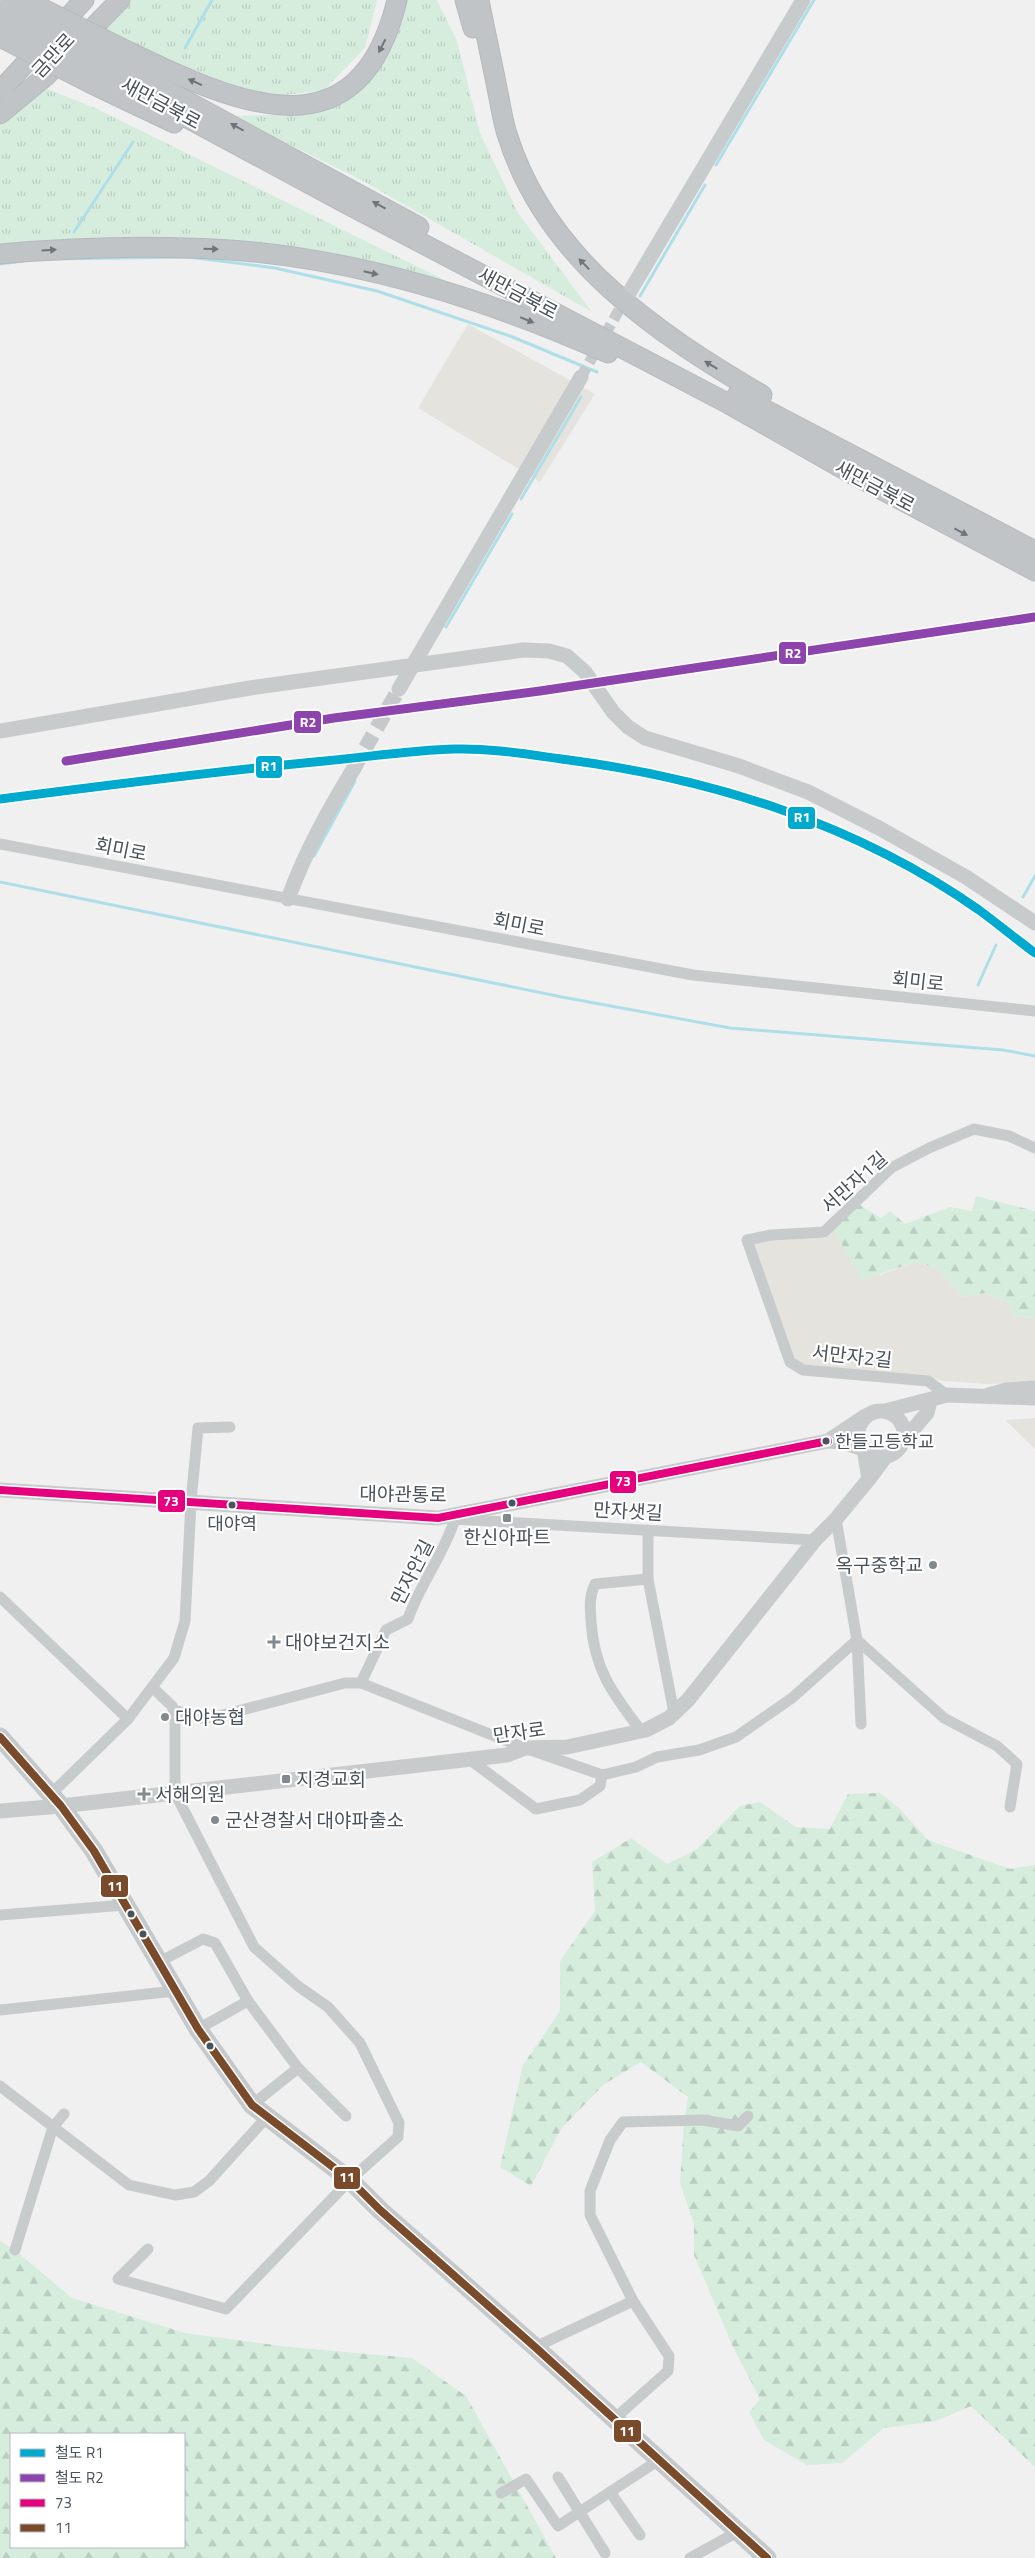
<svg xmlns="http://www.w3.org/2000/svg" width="1035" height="2558" viewBox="0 0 1035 2558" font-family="'Titillium Web','Noto Sans KR',sans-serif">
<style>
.commercial{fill:#e5e3de}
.grass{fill:url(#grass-tufts)}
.forest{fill:url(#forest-firs);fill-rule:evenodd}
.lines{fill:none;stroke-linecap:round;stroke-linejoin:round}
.stream{stroke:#aedfe8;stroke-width:3}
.minor-tunnel{stroke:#c6c9cb;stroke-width:11;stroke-dasharray:11 5.5;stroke-linecap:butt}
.tertiary-tunnel{stroke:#c6c9cb;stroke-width:15;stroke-dasharray:15 8;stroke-linecap:butt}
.trunk-casing{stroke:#b5babe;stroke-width:21}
.minor{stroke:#c8cbcc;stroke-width:11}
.tertiary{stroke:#c8cbcc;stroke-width:15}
.primary{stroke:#c6c9cb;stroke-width:19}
.trunk{stroke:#c0c4c7;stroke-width:19}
.trunk-bridge-casing{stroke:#b5babe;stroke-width:21;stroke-linecap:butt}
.trunk-bridge{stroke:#c0c4c7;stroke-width:19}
.bus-1-casing{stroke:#fff;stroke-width:11}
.bus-2-casing{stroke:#fff;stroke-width:11}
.bus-1{stroke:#e5007d;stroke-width:8}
.bus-2{stroke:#7a4b2a;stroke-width:8}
.rail-1-casing{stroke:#fff;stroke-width:12}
.rail-2-casing{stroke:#fff;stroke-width:12}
.rail-1{stroke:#00a9ce;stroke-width:9}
.rail-2{stroke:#8e44ad;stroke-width:9}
.oneway{fill:#6d757b}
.bus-dot{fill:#49535b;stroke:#fff;stroke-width:2}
.poi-dot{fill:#838a8f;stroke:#fff;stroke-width:2}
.labels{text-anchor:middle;stroke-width:4.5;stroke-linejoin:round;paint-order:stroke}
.bus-label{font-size:18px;fill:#49535b;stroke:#fff;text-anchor:start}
.street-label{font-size:19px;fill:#49535b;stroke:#fff}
.poi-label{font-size:19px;fill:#49535b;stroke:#fff;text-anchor:start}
.line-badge{stroke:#fff;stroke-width:2}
.badge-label{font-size:14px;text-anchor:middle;font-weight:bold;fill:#fff}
</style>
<defs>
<pattern id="grass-tufts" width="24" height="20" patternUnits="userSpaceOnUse" patternTransform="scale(1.25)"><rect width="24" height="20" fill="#d6edde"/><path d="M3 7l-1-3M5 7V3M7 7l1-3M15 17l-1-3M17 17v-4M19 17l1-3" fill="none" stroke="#b9cdc1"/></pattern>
<pattern id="forest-firs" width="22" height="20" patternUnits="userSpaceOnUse" patternTransform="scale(1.25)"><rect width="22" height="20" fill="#d6edde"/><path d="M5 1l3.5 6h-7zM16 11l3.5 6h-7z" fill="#b9cdc1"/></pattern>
</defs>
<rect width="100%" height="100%" fill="#f0f0f0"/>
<g class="commercial">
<polygon points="468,324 595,394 540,482 418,408"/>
<polygon points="833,1229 880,1275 915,1262 937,1268 963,1297 985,1293 1009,1303 1013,1316 1035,1318 1035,1383 986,1384 945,1381 877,1372 808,1366 794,1360 747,1240"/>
<polygon points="1035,1418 1035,1449 1005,1420"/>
</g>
<g class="grass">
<polygon points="129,0 377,0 365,48 324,90 262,98 186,72 103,30"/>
<polygon points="402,0 437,0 457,41 480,133 518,213 592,312 363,181 232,116 305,114 364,88 394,44"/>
<polygon points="47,89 95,108 471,293 281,248 76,239 0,248 0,121"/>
</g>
<g class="forest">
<polygon points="976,1196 1035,1211 1035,1318 1013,1316 1009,1303 985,1293 963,1297 937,1268 915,1262 862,1280 833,1229 860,1205 881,1218 890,1211 905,1224 950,1207 972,1211"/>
<polygon points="880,1793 898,1807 928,1840 1010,1869 1035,1865 1035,2467 971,2406 936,2421 884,2428 842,2463 807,2465 764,2440 749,2412 760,2399 733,2347 694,2255 694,2224 680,2183 684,2121 688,2097 641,2062 603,2085 561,2129 531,2186 500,2167 523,2065 560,2011 560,1961 595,1911 592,1862 631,1838 667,1864 697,1849 740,1806 760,1802 796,1827 830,1829 848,1794"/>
<path d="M0 2241 15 2250 72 2298 185 2333 281 2346 412 2358 466 2396 556 2558H0ZM11 2434H184V2547H11Z"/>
</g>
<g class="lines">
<g class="stream">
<polyline points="185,48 212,0"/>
<polyline points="716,165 814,0"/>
<polyline points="74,232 133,142"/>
<polyline points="50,259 188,257 275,268 377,291 510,336 597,372"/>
<polyline points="0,264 22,261"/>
<polyline points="640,296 705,185"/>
<polyline points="521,499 581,397"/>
<polyline points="446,627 512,514"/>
<polyline points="314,856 355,781"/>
<polyline points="0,882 562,997 730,1028 1003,1050 1035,1056"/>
<polyline points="1023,897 1035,876"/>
<polyline points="978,985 996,945"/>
</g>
<polyline class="minor-tunnel" points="581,377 627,296"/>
<polyline class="tertiary-tunnel" points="354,768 399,689"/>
<g class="trunk-casing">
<g id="trunk">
<polyline points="465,0 473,28"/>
<path d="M479 0C485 31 492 62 498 93 501 107 503 123 508 137 547 260 657 333 762 395"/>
<path d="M117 46C223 97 357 168 397 0"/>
<polyline points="109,59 419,227"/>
<polyline points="102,72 347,204 729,404 854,475 1035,571"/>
<polyline points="92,84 174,123"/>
<polyline points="0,91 84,0"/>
<polyline points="0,114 46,76 120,0"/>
<path d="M0 254C77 247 154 245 230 250 361 259 489 300 608 353"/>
<polyline points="737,395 1035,551"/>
</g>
</g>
<g class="minor">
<polyline points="0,844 693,975 1035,1011"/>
<polyline points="988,1393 1006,1388 1035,1386"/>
<polyline points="947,1395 928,1381 803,1370 790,1362 747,1240 771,1235 824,1232 891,1168 929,1148 974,1129 1009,1136 1035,1148"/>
<polyline points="453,1519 815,1540"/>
<polyline points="836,1519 857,1640 861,1724"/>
<polyline points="648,1530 648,1579 674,1713"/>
<polyline points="0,1597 128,1719"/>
<path d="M361 1683 386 1630 408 1619C420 1584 443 1556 455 1519"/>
<polyline points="174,1710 201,1718 219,1716 345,1683 361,1683 525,1748 602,1775 636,1767 657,1757 699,1750 736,1737 792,1698 857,1640 944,1718 997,1746 1017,1764 1010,1807"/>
<path d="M641 1731C613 1694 594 1670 591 1621 590 1607 589 1597 595 1584L648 1579"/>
<polyline points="469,1759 536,1809 580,1800 600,1786 602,1775"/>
<polyline points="51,1794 128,1719 174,1658 185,1621 191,1502 198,1428 230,1427"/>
<polyline points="0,1915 125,1905"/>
<polyline points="159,1962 203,1939 215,1943 248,2001 298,2068 346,2116"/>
<polyline points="0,2010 175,1991"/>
<polyline points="198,2029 248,2001"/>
<polyline points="0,2086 129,2185 175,2195 194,2192 209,2181 266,2118"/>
<polyline points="252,2105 298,2068"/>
<polyline points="148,2249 118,2279 226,2309 350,2180 398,2137 399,2123 360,2043 328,2007 298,1986 254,1947 175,1793 175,1716 172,1706 153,1688"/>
<polyline points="15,2250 53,2127 64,2114"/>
<polyline points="535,2347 633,2301"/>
<polyline points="613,2420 668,2371 669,2356 633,2301 590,2215 590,2191 610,2140 623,2122 703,2120 738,2126 748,2116"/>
<polyline points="558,2477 605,2553"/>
<polyline points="610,2492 640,2535"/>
<polyline points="501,2493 526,2479 558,2526 659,2460"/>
<polyline points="690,2558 739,2531"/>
</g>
<g class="tertiary">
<polyline points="629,293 803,0"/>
<polyline points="399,689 581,377"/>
<polyline points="0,731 250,688 523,650 549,651 567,656 585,672 613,712 628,727 645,738 739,766 808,792 879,828 966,877 1035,923"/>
<path d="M288 899C305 852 328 811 354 768"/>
<circle cx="881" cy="1434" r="23"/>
<polyline points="885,1411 947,1395 1035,1398"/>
<polyline points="864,1417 828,1441 842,1442 864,1449 869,1479 886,1456"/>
<polyline points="904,1440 927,1413 930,1401"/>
<polyline points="0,1490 438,1518 828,1441"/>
<polyline points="0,1811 61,1806 507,1755 525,1748 567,1747 646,1730 669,1718 688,1700 815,1540 836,1519 869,1479"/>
</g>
<polyline class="primary" points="0,1737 61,1806 94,1851 198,2029 252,2105 350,2180 380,2210 535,2347 767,2558"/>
<use href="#trunk" class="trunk"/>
<g class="trunk-bridge-casing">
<g id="trunk-bridge">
<polyline points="25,0 117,46"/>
<polyline points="8,6 109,59"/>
<polyline points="0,18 102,72"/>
<polyline points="0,37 92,84"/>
</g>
</g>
<use href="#trunk-bridge" class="trunk-bridge"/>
<g class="bus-1-casing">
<polyline id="bus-1" points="0,1490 438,1518 828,1441"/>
</g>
<g class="bus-2-casing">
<polyline id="bus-2" points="0,1737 61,1806 94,1851 198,2029 252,2105 350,2180 380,2210 535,2347 767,2558"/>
</g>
<use href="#bus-1" class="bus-1"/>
<use href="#bus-2" class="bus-2"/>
<g class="rail-1-casing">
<path id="rail-1" d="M0 799C108 785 216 771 325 761 368 757 412 750 455 749 493 748 531 755 569 760 714 779 858 825 979 910 998 924 1016 939 1035 953"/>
</g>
<g class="rail-2-casing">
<polyline id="rail-2" points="66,761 334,718 540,691 1035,617"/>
</g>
<use href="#rail-1" class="rail-1"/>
<use href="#rail-2" class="rail-2"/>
</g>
<defs><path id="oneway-solid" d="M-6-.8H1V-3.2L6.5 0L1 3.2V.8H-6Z" transform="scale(1.25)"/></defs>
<g class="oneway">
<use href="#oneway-solid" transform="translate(382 46) rotate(117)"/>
<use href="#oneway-solid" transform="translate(195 82) rotate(-156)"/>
<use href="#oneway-solid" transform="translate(237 127) rotate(-151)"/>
<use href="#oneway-solid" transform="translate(379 205) rotate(-151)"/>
<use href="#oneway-solid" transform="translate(211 249) rotate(2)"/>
<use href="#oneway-solid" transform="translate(49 250) rotate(-4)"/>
<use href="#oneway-solid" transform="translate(584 264) rotate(-134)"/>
<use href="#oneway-solid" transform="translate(371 273) rotate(13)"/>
<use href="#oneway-solid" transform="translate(527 320) rotate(22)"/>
<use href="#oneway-solid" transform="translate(711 365) rotate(-149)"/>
<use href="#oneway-solid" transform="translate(961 532) rotate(28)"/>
</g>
<g class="bus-dot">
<circle cx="826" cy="1441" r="4.5"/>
<circle cx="512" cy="1503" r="4.5"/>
<circle cx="232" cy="1505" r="4.5"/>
<circle cx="131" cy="1914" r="4.5"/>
<circle cx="143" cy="1934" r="4.5"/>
<circle cx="210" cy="2046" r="4.5"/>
</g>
<g class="poi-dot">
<rect x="502" y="1513" width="10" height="10" rx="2.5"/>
<circle cx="933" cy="1565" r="5"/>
<path d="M271.5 1634.5h5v5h5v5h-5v5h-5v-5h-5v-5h5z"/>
<circle cx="165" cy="1717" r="5"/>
<rect x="281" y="1774" width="10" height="10" rx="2.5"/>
<path d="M141.5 1786.5h5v5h5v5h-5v5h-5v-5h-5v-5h5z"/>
<circle cx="215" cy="1820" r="5"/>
</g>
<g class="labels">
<g class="bus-label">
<text x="835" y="1448">한들고등학교</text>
<text x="232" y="1530" text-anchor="middle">대야역</text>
</g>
<g class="street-label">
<text transform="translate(53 55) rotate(-47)" y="7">금만로</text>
<text transform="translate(161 103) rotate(28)" y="7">새만금북로</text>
<text transform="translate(518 293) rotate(28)" y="7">새만금북로</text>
<text transform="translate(875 486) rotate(28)" y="7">새만금북로</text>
<text transform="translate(121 849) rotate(11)" y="7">회미로</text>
<text transform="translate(519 924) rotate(11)" y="7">회미로</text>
<text transform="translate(918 981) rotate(6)" y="7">회미로</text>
<text transform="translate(854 1182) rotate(-42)" y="7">서만자1길</text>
<text transform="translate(852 1356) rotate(6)" y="7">서만자2길</text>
<text transform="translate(403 1494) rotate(1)" y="7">대야관통로</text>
<text transform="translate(628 1511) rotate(3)" y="7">만자샛길</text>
<text transform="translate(412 1572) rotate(-63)" y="7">만자안길</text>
<text transform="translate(519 1732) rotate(-8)" y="7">만자로</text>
</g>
<g class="poi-label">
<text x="507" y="1544" text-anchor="middle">한신아파트</text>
<text x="923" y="1572" text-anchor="end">옥구중학교</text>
<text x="285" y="1649">대야보건지소</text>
<text x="175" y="1724">대야농협</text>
<text x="296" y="1786">지경교회</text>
<text x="155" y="1801">서해의원</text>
<text x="225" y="1827">군산경찰서 대야파출소</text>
</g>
</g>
<g class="line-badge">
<rect x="778" y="641" width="29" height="24" rx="5" fill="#8e44ad"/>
<rect x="293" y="710" width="29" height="24" rx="5" fill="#8e44ad"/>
<rect x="255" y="755" width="28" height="24" rx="5" fill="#00a9ce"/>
<rect x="787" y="806" width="29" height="24" rx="5" fill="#00a9ce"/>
<rect x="609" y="1470" width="28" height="24" rx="5" fill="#e5007d"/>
<rect x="157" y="1489" width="29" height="24" rx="5" fill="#e5007d"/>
<rect x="100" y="1874" width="29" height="24" rx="5" fill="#7a4b2a"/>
<rect x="333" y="2166" width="28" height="24" rx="5" fill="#7a4b2a"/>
<rect x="613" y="2419" width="29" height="24" rx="5" fill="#7a4b2a"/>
</g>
<g class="badge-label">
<text x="793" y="658">R2</text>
<text x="308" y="727">R2</text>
<text x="269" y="771">R1</text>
<text x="802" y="822">R1</text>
<text x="623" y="1486">73</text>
<text x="171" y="1506">73</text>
<text x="115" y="1891">11</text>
<text x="347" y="2182">11</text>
<text x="627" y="2436">11</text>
</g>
<rect x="10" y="2433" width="175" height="115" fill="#ffffff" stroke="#b6babd"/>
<rect x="20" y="2449" width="25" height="8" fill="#00a9ce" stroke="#b6babd"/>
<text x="55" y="2458" font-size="15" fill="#49535b">철도 R1</text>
<rect x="20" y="2474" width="25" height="8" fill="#8e44ad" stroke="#b6babd"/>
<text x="55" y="2483" font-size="15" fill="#49535b">철도 R2</text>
<rect x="20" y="2499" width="25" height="8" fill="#e5007d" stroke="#b6babd"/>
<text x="55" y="2508" font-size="15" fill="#49535b">73</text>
<rect x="20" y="2524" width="25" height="8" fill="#7a4b2a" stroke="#b6babd"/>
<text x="55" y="2533" font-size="15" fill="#49535b">11</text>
</svg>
